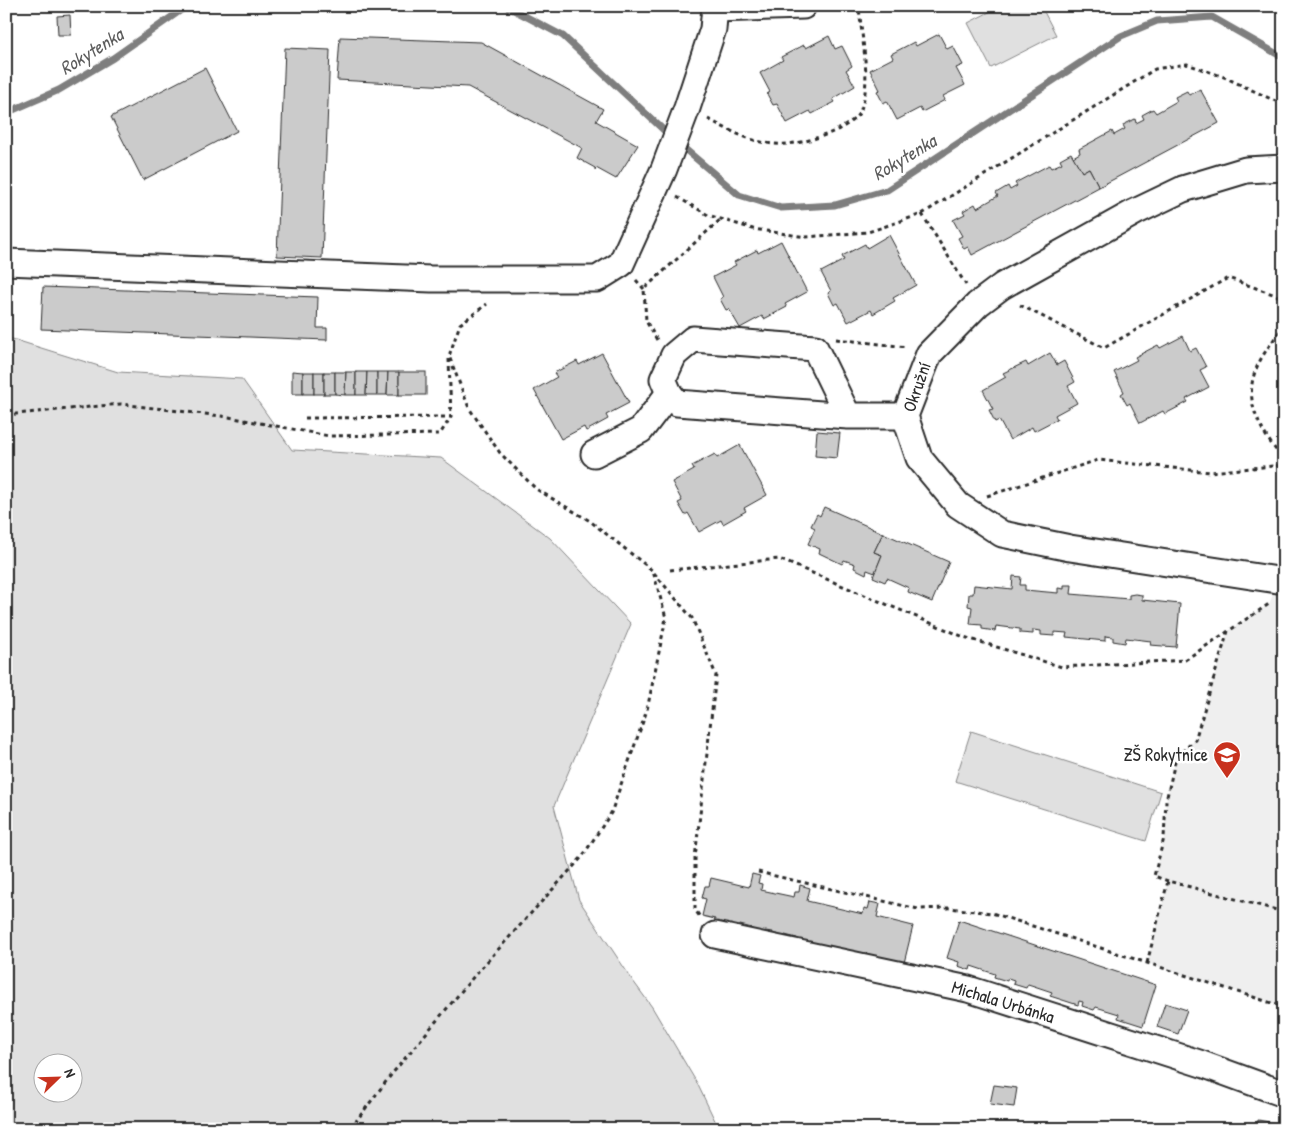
<svg xmlns="http://www.w3.org/2000/svg" width="1290" height="1135" viewBox="0 0 1290 1135" font-family="'Patrick Hand',sans-serif">
<style>
.built{fill:#efefef}
.green{fill:#e0e0e0;stroke:#868686;fill-rule:evenodd}
.lines{fill:none;stroke-linecap:round;stroke-linejoin:round}
.stream{stroke:#7e7e7e;stroke-width:7}
.building{fill:#cbcbcb;stroke:#2b2b2b}
.minor-casing{stroke:#2b2b2b;stroke-width:29}
.path{stroke:#2b2b2b;stroke-width:3;stroke-dasharray:4 4;stroke-linecap:butt}
.minor{stroke:#fff;stroke-width:25}
.labels{text-anchor:middle;stroke-width:5;stroke-linejoin:round;paint-order:stroke}
.street-label{font-size:18px;fill:#2b2b2b;stroke:#fff}
.poi-label{font-size:18px;fill:#2b2b2b;stroke:#fff;text-anchor:end}
.water-label{font-size:19px;font-style:italic;fill:#5c5c5c;stroke:#fff}
</style>
<rect width="100%" height="100%" fill="#fff"/>
<filter id="ink" filterUnits="userSpaceOnUse"><feTurbulence type="fractalNoise" baseFrequency=".02" numOctaves="2"/><feDisplacementMap in="SourceGraphic" scale="10" xChannelSelector="R" yChannelSelector="G"/><feConvolveMatrix kernelMatrix="1 2 1 2 8 2 1 2 1" color-interpolation-filters="sRGB"/></filter>
<g filter="url(#ink)">
<polygon class="built" points="1279,580 1284,581 1284,1007 1147,963 1168,881 1154,876 1164,838 1166,801 1176,757 1195,740 1228,631 1269,604"/>
<g class="green">
<polygon points="1001,6 1041,6 1056,35 991,68 968,23"/>
<path d="M6 337 118 372 242 379 292 450 441 458 550 538 631 624 554 806 579 900 633 981 652 1007 697 1083 719 1129H6ZM72 1062V1092H42V1062Z"/>
<polygon points="971,731 1161,792 1146,841 955,781"/>
</g>
<g class="lines">
<g class="stream">
<polyline points="506,6 563,36 671,137"/>
<polyline points="6,113 59,90 113,58 187,6"/>
<polyline points="679,144 739,195 781,208 835,205 887,190 1121,36 1157,21 1212,17 1284,58"/>
</g>
</g>
<g class="building">
<polygon points="70,15 71,35 58,35 57,16"/>
<polygon points="939,34 947,49 953,46 963,65 956,68 965,85 943,96 945,100 922,112 920,108 897,120 887,101 883,103 877,91 880,90 870,70 893,58 891,54 914,42 916,46"/>
<polygon points="829,36 835,49 842,46 852,66 846,70 855,86 833,99 835,102 812,114 810,111 787,123 777,104 773,105 767,94 770,92 760,73 783,60 781,57 804,45 806,48"/>
<polygon points="340,37 481,42 603,109 596,121 638,145 616,179 596,168 595,171 595,168 577,158 582,148 468,87 337,80"/>
<polygon points="285,48 330,50 322,258 277,256"/>
<polygon points="205,68 237,131 143,180 111,117"/>
<polygon points="1200,89 1219,123 1099,187 1089,168 1082,172 1073,157 1080,153 1079,149 1112,131 1114,135 1125,129 1123,125 1135,119 1136,123 1144,119 1142,115 1153,109 1156,113 1177,101 1175,97 1187,91 1189,95"/>
<polygon points="1071,153 1082,172 1089,168 1099,187 972,255 968,247 964,249 958,238 962,236 953,220 965,214 963,211 975,204 977,208 998,196 996,193 1008,186 1010,190 1017,186 1015,183 1049,165 1051,168 1062,163 1060,159"/>
<polygon points="889,235 916,285 893,298 895,301 873,314 871,310 848,322 838,303 834,305 828,293 831,291 821,272 844,260 842,256 865,244 867,248"/>
<polygon points="781,241 807,292 785,304 787,307 764,319 762,316 740,328 729,309 726,310 720,299 723,297 713,277 736,265 734,262 757,250 758,253"/>
<polygon points="43,287 318,297 317,328 327,328 327,340 41,329"/>
<polygon points="1183,336 1190,351 1196,348 1206,367 1200,370 1209,387 1186,399 1188,402 1165,414 1163,411 1140,423 1130,403 1127,405 1121,394 1124,392 1114,372 1137,360 1135,357 1158,345 1160,348"/>
<polygon points="602,353 629,403 606,415 608,419 586,431 584,427 561,439 534,390 557,377 554,373 577,361 579,365"/>
<polygon points="1050,353 1057,365 1064,361 1075,382 1068,386 1077,403 1055,415 1057,419 1034,431 1032,427 1010,440 999,420 995,422 989,410 993,409 983,390 1006,377 1003,373 1026,362 1028,366"/>
<polygon points="292,371 303,372 303,394 292,394"/>
<rect x="303" y="372" width="11" height="22"/>
<rect x="314" y="372" width="10" height="22"/>
<rect x="324" y="372" width="11" height="22"/>
<polygon points="335,372 346,372 345,395 335,394"/>
<polygon points="346,372 356,372 356,395 345,395"/>
<polygon points="356,372 367,372 366,395 356,395"/>
<polygon points="367,372 377,372 377,395 366,395"/>
<polygon points="377,372 388,372 387,395 377,395"/>
<polygon points="388,372 399,372 399,395 387,395"/>
<rect x="399" y="372" width="27" height="23"/>
<polygon points="817,431 840,433 837,458 815,456"/>
<polygon points="740,445 767,495 744,508 746,511 723,524 721,520 699,532 688,513 685,515 678,503 682,501 672,482 694,470 692,466 715,454 717,458"/>
<polygon points="824,507 883,533 874,552 882,555 875,573 867,570 866,574 854,568 855,564 844,560 842,564 819,553 820,549 808,544 815,528 811,526 817,514 820,516"/>
<polygon points="883,533 949,562 932,602 908,592 909,588 887,578 885,582 873,577 882,555 874,552"/>
<polygon points="1013,576 1021,577 1020,585 1025,585 1025,590 1058,593 1058,588 1064,589 1064,585 1072,585 1071,594 1129,599 1129,595 1135,594 1142,595 1142,600 1180,604 1176,647 1150,645 1151,641 1126,638 1125,643 1113,641 1113,637 1105,636 1105,641 1066,637 1067,633 1054,632 1054,636 1041,635 1041,631 1033,630 1033,634 1020,633 1020,629 996,626 995,631 982,629 982,625 970,624 972,607 968,606 969,594 973,594 974,585 1012,589"/>
<polygon points="752,874 760,876 758,883 762,884 761,890 794,897 795,892 799,892 800,885 810,888 807,901 863,914 864,908 868,909 870,902 880,904 877,917 913,926 904,963 855,952 854,955 841,953 842,949 834,947 834,951 796,942 797,938 785,935 784,939 771,936 773,932 765,931 764,934 751,932 752,928 740,925 739,929 714,923 715,919 702,916 706,899 702,898 705,886 709,886 711,878 749,887"/>
<polygon points="959,920 1156,985 1143,1026 1118,1018 1119,1014 1096,1007 1094,1010 1082,1006 1083,1002 1079,1001 1078,1005 1050,996 1052,992 1028,984 1026,988 1013,984 1014,980 1008,978 1007,981 994,977 995,974 971,966 970,970 958,966 959,962 947,958"/>
<polygon points="1165,1003 1187,1010 1178,1034 1157,1027"/>
<polygon points="994,1085 1017,1088 1014,1107 990,1104"/>
<polygon points="1258,1120 1281,1124 1280,1129 1257,1129"/>
</g>
<g class="lines">
<g class="minor-casing">
<g id="minor">
<polyline points="715,9 803,6"/>
<polyline points="1284,168 1246,170 1183,189 1135,212 1002,286 978,304 929,354 905,416 919,458 958,505 1002,534 1070,548 1284,581"/>
<polyline points="6,262 431,279 597,279 621,264 664,169 687,108 713,29 715,6"/>
<polyline points="848,416 677,403 669,393 663,379 674,355 693,339 815,348 848,416 905,416"/>
<polyline points="594,454 641,430 669,393"/>
<polyline points="715,935 968,989 1202,1064 1284,1094"/>
</g>
</g>
<g class="path">
<path d="M708 119C754 144 777 153 828 134 838 130 857 121 861 109 872 81 861 36 859 6"/>
<polyline points="677,197 708,215 753,229 806,237 868,232 922,214 1155,69 1187,64 1224,77 1284,105"/>
<polyline points="922,214 966,285"/>
<polyline points="636,280 644,289"/>
<polyline points="1020,305 1104,348 1228,278 1284,298"/>
<path d="M1284 325C1274 340 1261 355 1255 372 1243 405 1264 436 1284 460"/>
<polyline points="836,339 907,347"/>
<polyline points="657,340 646,321 644,289 721,219"/>
<polyline points="6,415 121,404 229,417 329,436 440,434 451,417"/>
<polyline points="305,418 451,417 449,359"/>
<polyline points="987,496 1098,460 1210,472 1284,465"/>
<polyline points="670,570 779,559 964,637 1062,667 1185,660 1269,604"/>
<polyline points="654,573 692,618 716,675 695,858 695,910 700,917"/>
<polyline points="758,872 918,909 949,908 992,913 1284,1007"/>
<polyline points="1168,881 1154,876 1164,838 1166,801 1176,757 1195,740 1228,631"/>
<polyline points="1147,963 1168,881 1284,912"/>
<polyline points="350,1129 391,1075 475,975 582,857 611,813 647,710 666,618 653,571 590,521 536,489 500,453 469,408 449,356 460,324 487,304"/>
</g>
<use href="#minor" class="minor"/>
</g>
</g>
<defs>
<g id="school-pin" transform="scale(1.4375)"><path d="M0 17L-7.5 6A9.5 9.5 0 1 1 7.5 6Z" fill="#c8321e" stroke="#fff"/><path d="M0-5L7-2L0 1L-7-2ZM-4 1L0 2.5L4 1V4Q0 6-4 4Z" fill="#fff"/></g>
</defs>
<g fill-rule="evenodd">
<use href="#school-pin" x="1227" y="755"/>
</g>
<g class="labels">
<g class="street-label">
<text transform="translate(917 387) rotate(-71)" y="6">Okružní</text>
<text transform="translate(1003 1002) rotate(17)" y="6">Michala Urbánka</text>
</g>
<g class="poi-label">
<text x="1208" y="761">ZŠ Rokytnice</text>
</g>
<g class="water-label">
<text transform="translate(91 51) rotate(-32)" y="7">Rokytenka</text>
<text transform="translate(904 157) rotate(-31)" y="7">Rokytenka</text>
</g>
</g>
<rect width="1290" height="1135" fill="none" stroke="#fff" stroke-width="25"/>
<rect x="12" y="12" width="1265" height="1110" fill="none" stroke="#2b2b2b" stroke-width="2" filter="url(#ink)"/>
<g transform="translate(58 1078) rotate(67)"><circle r="24" fill="#ffffff" stroke="#aaaaaa"/>
<path d="M0-4L9 19L0 12L-9 19Z" fill="#c8321e"/>
<text y="-8" font-size="14" font-weight="bold" text-anchor="middle" fill="#2b2b2b">N</text>
</g>
</svg>
